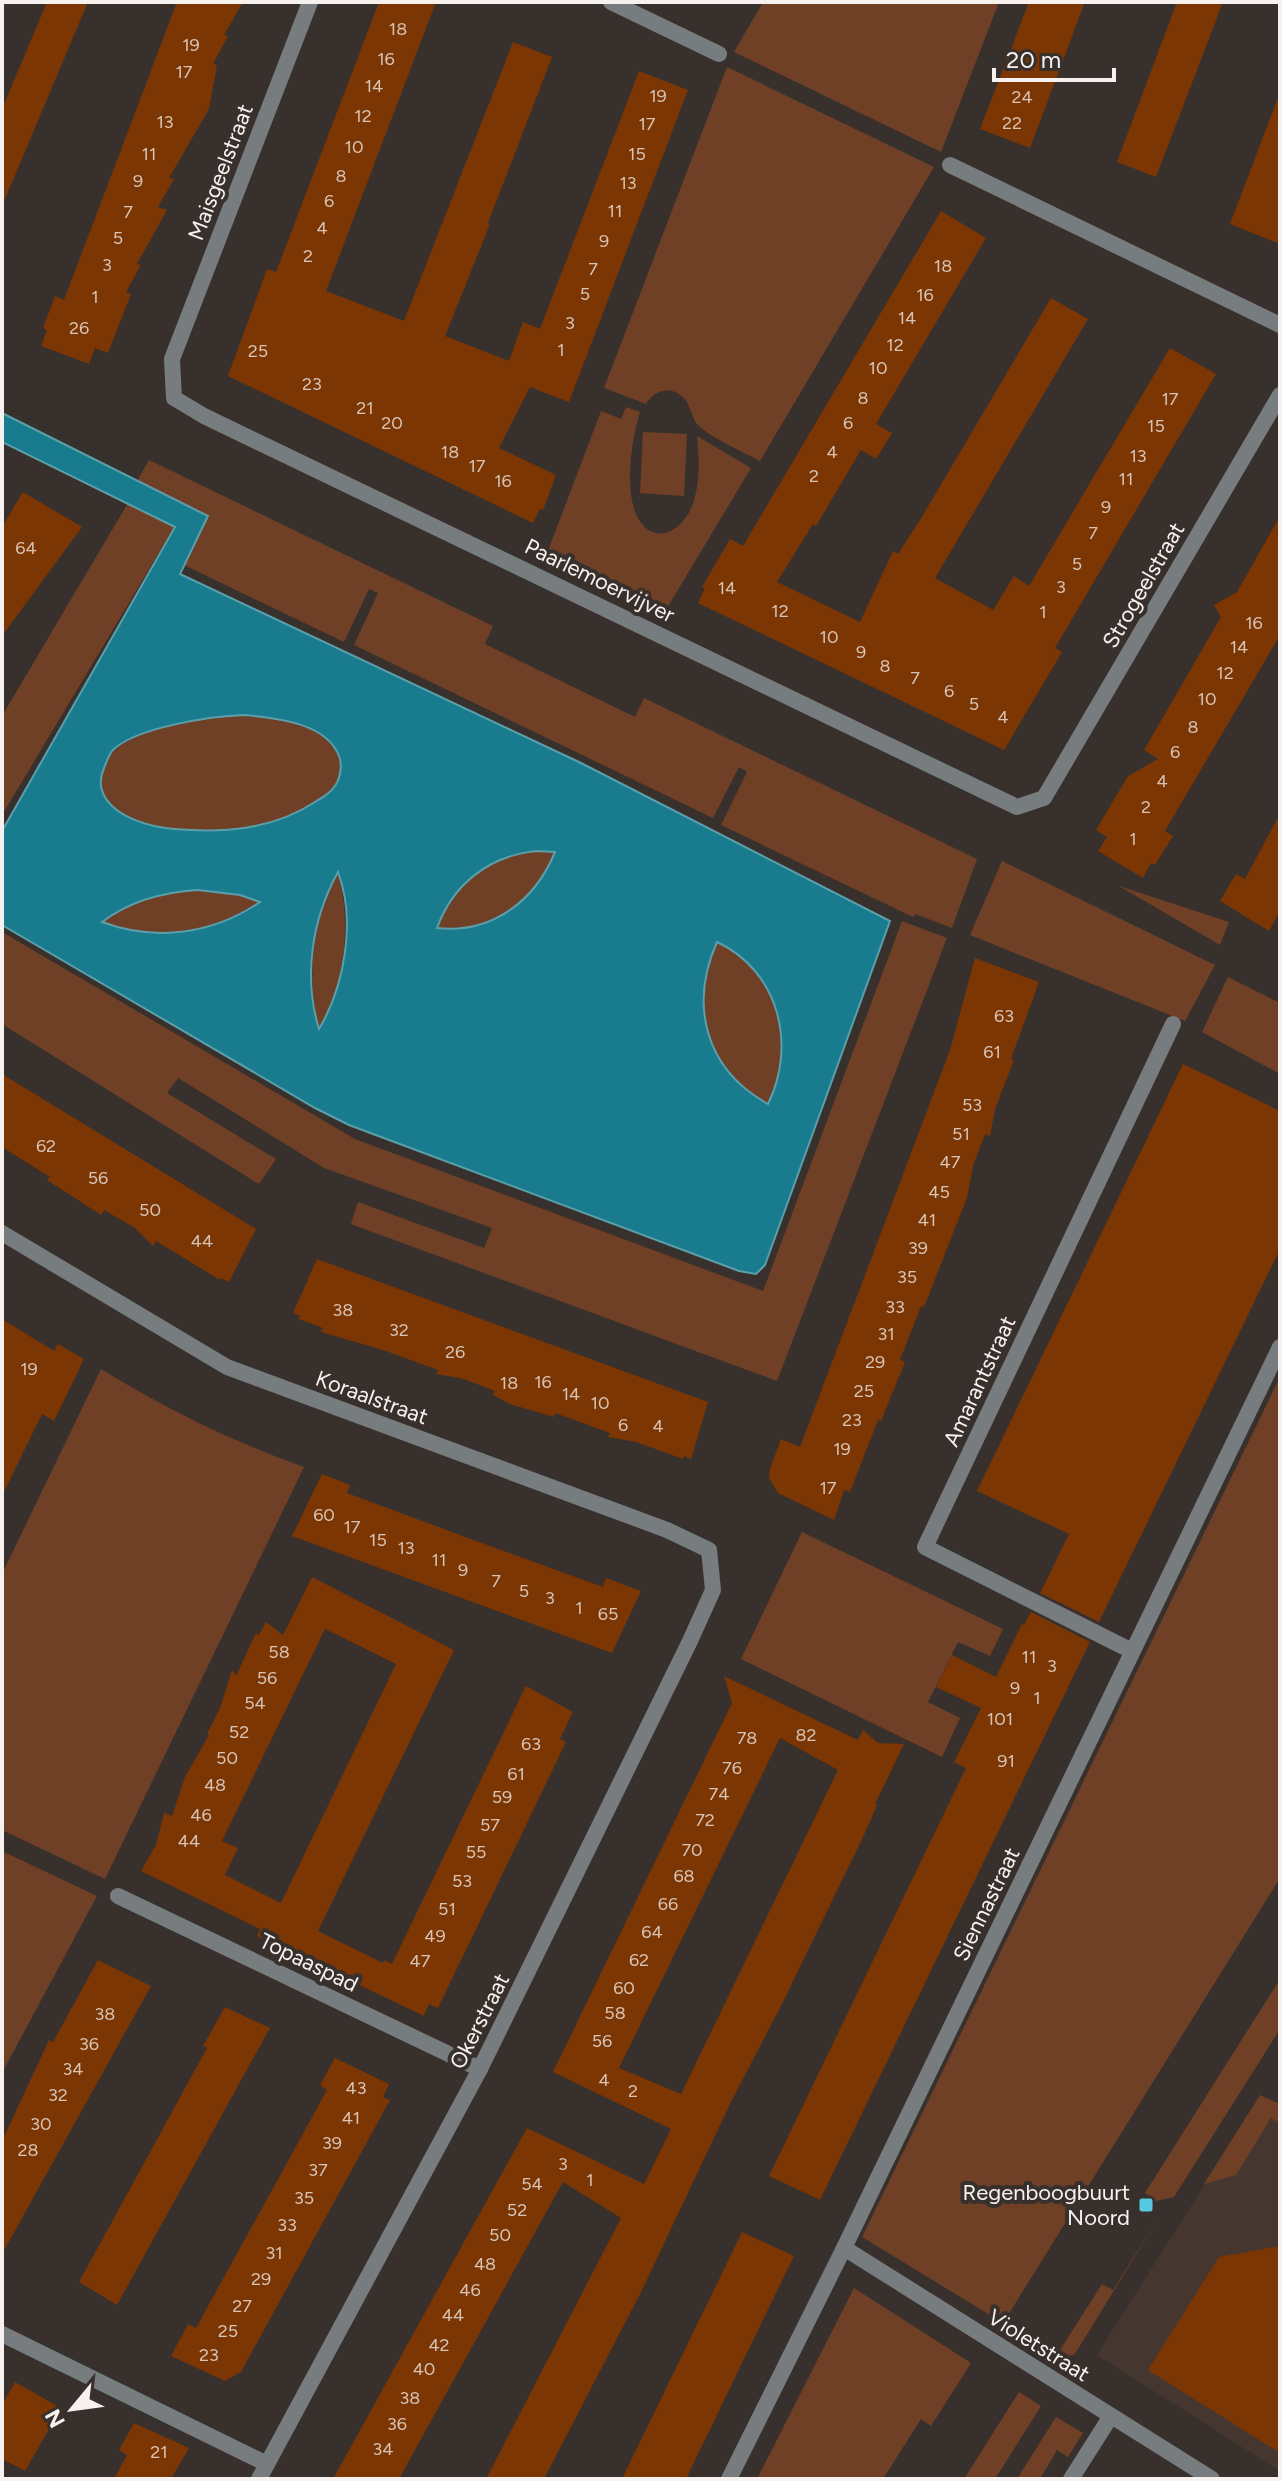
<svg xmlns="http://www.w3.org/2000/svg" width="1282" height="2481" viewBox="0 0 1282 2481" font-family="Figtree,sans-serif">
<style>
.built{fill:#453730}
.green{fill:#6f4026}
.water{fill:#197c8e;stroke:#5c9fab;stroke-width:2;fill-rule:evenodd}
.building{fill:#7b3604;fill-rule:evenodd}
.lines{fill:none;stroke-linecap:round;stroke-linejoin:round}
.minor{stroke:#777c7e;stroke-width:16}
.poi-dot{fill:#56c9e1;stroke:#38302c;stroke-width:3}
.labels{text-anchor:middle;stroke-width:8;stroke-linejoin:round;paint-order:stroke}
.number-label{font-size:18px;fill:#d8c3b4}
.street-label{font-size:22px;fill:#f7f2ef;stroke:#38302c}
.poi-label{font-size:22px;fill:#f7f2ef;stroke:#38302c;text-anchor:end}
</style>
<rect width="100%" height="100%" fill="#38302c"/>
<polygon class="built" points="1254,2106 1280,2122 1280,2471 1097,2355"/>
<g class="green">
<polygon points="763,2 999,2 941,152 734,52"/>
<path d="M727 67 934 167 760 461C745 453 710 437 699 426 691 419 691 405 684 398 671 385 654 390 646 404L604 388Z"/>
<path d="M626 407 640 412C631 440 619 513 650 531 658 535 667 534 674 529 702 511 700 465 697 436L751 468 667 608 548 551 601 411 621 419Z"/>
<polygon points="643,432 687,434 684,496 640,493"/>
<polygon points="149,460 493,626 485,644 635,717 644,698 977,859 952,928 915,914 913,917 721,825 747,772 739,767 713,818 354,645 378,593 369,589 344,642 184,565 208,516 137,481"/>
<polygon points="128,503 175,526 2,815 2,716"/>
<path d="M224 716C258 715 310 717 332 746 369 793 278 823 244 829 203 836 72 830 108 759 123 731 194 718 224 716Z"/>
<path d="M536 851 555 852C535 902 493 933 437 929 455 884 487 856 536 851Z"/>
<polygon points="1002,861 1215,965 1185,1021 970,935"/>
<path d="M338 871C352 926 345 980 319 1030 306 974 312 922 338 871Z"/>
<polygon points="1119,886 1229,922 1220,945"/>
<path d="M198 890 241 895 261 901C211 934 158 940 101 922 132 902 162 892 198 890Z"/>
<polygon points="902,921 947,938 777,1381 351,1224 358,1202 484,1248 492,1228 324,1168 178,1078 167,1093 276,1159 259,1184 2,1024 2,932 355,1139 763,1291"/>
<path d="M717 942C780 977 797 1039 768 1104 706 1067 689 1006 717 942Z"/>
<polygon points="1228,977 1280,1003 1280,1074 1202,1032"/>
<path d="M101 1369C168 1410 229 1440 304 1467L105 1879 2 1830V1574Z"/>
<polygon points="1280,1377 1280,1878 1003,2323 862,2237"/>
<polygon points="802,1532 1003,1629 990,1656 958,1642 928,1702 960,1718 942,1757 741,1659"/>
<polygon points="2,1851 97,1896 2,2073"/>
<polygon points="1280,1979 1280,2029 1174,2197 1156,2201 1145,2193"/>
<polygon points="1260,2095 1280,2104 1280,2123 1271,2118 1236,2175 1204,2184"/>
<polygon points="1164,2209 1075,2354 1069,2356 1060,2350 1102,2284 1113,2290"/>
<polygon points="854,2288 971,2363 931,2426 921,2419 883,2479 757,2479"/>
<polygon points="1019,2392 1041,2406 995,2479 964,2479"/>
<polygon points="1056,2417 1083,2433 1068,2457 1057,2450 1040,2479 1017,2479"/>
</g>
<path class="water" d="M2 413 208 516 180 574 581 763 890 921 765 1265 756 1274 739 1271 349 1125 315 1108 2 925V831L175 527 2 442ZM245 715C277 718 329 723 340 759 342 767 340 780 334 787 330 794 321 798 315 802 272 830 224 833 174 829 151 827 117 818 105 797 99 787 100 777 104 768 106 763 109 755 112 751 135 727 213 716 245 715ZM536 851 555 852C535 901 492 934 437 928 453 884 489 856 536 851ZM338 872C356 920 345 985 319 1029 303 977 312 919 338 872ZM198 890 240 895 260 902C213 934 156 942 102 922 130 901 163 892 198 890ZM717 942C779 971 797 1045 768 1104 705 1069 689 1005 717 942Z"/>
<g class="building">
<polygon points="47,2 88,2 2,206 2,109"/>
<polygon points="177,2 243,2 224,35 228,36 213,64 217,65 209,109 169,178 174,179 158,207 167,210 137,264 141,265 126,292 131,294 108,353 95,348 89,364 41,346 47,330 43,328 55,296 64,300"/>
<polygon points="379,2 436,2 326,291 404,321 513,42 552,57 488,223 490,224 445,336 509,361 523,322 540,329 639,71 688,90 569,402 530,387 499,448 556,475 543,510 540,509 533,523 228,376 267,269 276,272"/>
<polygon points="1029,2 1085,2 1030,148 980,129"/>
<polygon points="1177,2 1223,2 1156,177 1117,162"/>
<polygon points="1277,100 1280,101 1280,244 1230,224"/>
<polygon points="941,211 986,238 876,424 892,433 876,459 861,450 816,526 813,524 777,582 860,622 893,551 898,554 920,520 1051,298 1088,319 935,578 993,610 1014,576 1029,586 1170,348 1216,374 1055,648 1062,652 1004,750 698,603 705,588 702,587 730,539 743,546"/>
<polygon points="23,492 82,527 2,636 2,527"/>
<polygon points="1280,516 1280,635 1165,831 1173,836 1155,865 1151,863 1143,878 1098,851 1107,837 1096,830 1128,776 1158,759 1144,750 1221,617 1214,605 1237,592"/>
<polygon points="1280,814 1280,911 1269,931 1220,901 1236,874 1245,879"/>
<polygon points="975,958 1039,982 1011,1059 1014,1060 995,1109 990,1136 985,1134 973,1166 967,1198 924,1307 921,1306 900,1360 905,1362 881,1421 878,1420 850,1492 844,1490 834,1520 778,1493 769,1478 770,1469 781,1439 800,1447 950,1050"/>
<polygon points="1183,1064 1280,1111 1280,1249 1099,1622 1040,1593 1069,1534 977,1491"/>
<polygon points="2,1074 256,1229 229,1282 221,1278 220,1280 156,1241 153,1246 135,1228 104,1210 101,1215 47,1180 50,1177 2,1147"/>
<polygon points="317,1259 708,1402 691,1459 684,1456 683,1459 636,1442 608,1437 610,1433 555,1413 554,1417 510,1404 493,1395 495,1391 464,1379 436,1374 438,1370 383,1350 321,1332 323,1328 299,1319 300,1316 293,1313"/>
<polygon points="2,1319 54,1351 58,1344 84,1359 54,1421 42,1414 2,1496"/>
<polygon points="322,1474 350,1485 347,1493 460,1535 603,1587 606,1578 641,1591 612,1653 292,1536"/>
<path d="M312 1577 454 1650 318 1931 383 1963 384 1960 392 1964 526 1686 573 1712 560 1739 566 1742 438 2008 429 2004 424 2016 257 1936 260 1929 141 1871 156 1845 164 1813 172 1816 185 1777 209 1735 207 1734 220 1708 232 1670 236 1676 256 1633 259 1635 266 1622 283 1635ZM325 1629 396 1664 281 1903 225 1875 238 1848 222 1841Z"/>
<polygon points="1031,1612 1090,1642 820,2200 769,2176 966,1768 954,1762 981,1708 936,1687 952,1655 996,1677 1022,1624 1024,1625"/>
<path d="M724 1676 858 1740 863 1730 878 1743 904 1744 875 1804 877 1805 864 1835 782 2004 731 2102 641 2292 544 2479H486L621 2218 563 2182 399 2479H333L527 2128 644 2184 671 2129 553 2072 732 1703ZM780 1738 838 1770 681 2094 619 2068Z"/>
<polygon points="98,1960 151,1986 2,2254 2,2141 49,2040 53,2042"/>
<polygon points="225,2007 270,2028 117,2305 79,2282 207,2048 203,2046"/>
<polygon points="335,2058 389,2084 383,2097 390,2100 241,2372 225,2381 171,2356 188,2324 196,2328 327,2090 320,2085"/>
<polygon points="742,2232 794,2256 759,2328 686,2479 622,2479"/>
<polygon points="1280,2246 1280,2453 1148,2370 1219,2257"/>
<polygon points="15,2382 61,2408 25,2471 2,2459 2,2405"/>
<polygon points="134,2423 189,2448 171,2479 114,2479 127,2455 119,2450"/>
</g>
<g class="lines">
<g class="minor">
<polyline points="310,2 172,359 174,398 204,416 1017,807 1044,798 1280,395"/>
<polyline points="611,2 719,54"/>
<polyline points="950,165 1280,325"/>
<polyline points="2,1233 227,1367 667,1530 709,1550 713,1590 690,1641 480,2069 259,2479"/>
<polyline points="1132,1651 925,1547 1173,1024"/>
<polyline points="118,1896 480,2069"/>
<polyline points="844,2248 1212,2479"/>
<polyline points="2,2334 267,2464"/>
<polyline points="729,2479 844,2248 1280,1347"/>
<polyline points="1071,2479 1111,2416"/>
</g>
</g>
<rect class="poi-dot" x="1138" y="2197" width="16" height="16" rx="4"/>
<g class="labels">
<g class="number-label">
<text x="398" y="35">18</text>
<text x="191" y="51">19</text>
<text x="386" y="65">16</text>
<text x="184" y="78">17</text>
<text x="374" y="92">14</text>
<text x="658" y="102">19</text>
<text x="1022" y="103">24</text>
<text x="363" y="122">12</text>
<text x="165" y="128">13</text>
<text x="1012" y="129">22</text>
<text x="647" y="130">17</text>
<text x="354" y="153">10</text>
<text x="149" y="160">11</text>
<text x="637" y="160">15</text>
<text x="341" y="182">8</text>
<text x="138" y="187">9</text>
<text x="628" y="189">13</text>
<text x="329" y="207">6</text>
<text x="615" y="217">11</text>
<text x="128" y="218">7</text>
<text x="322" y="234">4</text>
<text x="118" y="244">5</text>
<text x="604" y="247">9</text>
<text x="308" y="262">2</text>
<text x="107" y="271">3</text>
<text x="943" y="272">18</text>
<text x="593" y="275">7</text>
<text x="585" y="300">5</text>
<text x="925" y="301">16</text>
<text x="95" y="303">1</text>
<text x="907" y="324">14</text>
<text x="570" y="329">3</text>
<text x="79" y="334">26</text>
<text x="895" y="351">12</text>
<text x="561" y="356">1</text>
<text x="258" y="357">25</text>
<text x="878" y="374">10</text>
<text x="312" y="390">23</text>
<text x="863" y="404">8</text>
<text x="1170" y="405">17</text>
<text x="365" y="414">21</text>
<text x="392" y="429">20</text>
<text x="848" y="429">6</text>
<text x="1156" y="432">15</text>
<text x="450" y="458">18</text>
<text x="832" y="458">4</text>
<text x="1138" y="462">13</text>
<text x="477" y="472">17</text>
<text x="814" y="482">2</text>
<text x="1126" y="485">11</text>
<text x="503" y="487">16</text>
<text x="1106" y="513">9</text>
<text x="1093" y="539">7</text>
<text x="26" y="554">64</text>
<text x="1077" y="570">5</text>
<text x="1061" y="593">3</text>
<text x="727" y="594">14</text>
<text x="780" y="617">12</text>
<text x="1043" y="618">1</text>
<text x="1254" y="629">16</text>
<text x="829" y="643">10</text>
<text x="1239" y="653">14</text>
<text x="861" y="658">9</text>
<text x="885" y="672">8</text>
<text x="1225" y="679">12</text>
<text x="915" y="684">7</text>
<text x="949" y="697">6</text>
<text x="1207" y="705">10</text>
<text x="974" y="710">5</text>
<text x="1003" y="723">4</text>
<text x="1193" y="733">8</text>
<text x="1175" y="758">6</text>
<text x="1162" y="787">4</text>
<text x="1146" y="813">2</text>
<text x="1133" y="845">1</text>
<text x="1004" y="1022">63</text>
<text x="992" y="1058">61</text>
<text x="972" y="1111">53</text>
<text x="961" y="1140">51</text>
<text x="46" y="1152">62</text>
<text x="950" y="1168">47</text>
<text x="98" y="1184">56</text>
<text x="939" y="1198">45</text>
<text x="150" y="1216">50</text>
<text x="927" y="1226">41</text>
<text x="202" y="1247">44</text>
<text x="918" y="1254">39</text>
<text x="907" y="1283">35</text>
<text x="895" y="1313">33</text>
<text x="343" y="1316">38</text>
<text x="399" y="1336">32</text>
<text x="886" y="1340">31</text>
<text x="455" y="1358">26</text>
<text x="875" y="1368">29</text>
<text x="29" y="1375">19</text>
<text x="543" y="1388">16</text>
<text x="509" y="1389">18</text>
<text x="864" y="1397">25</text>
<text x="571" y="1400">14</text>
<text x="600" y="1409">10</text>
<text x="852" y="1426">23</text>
<text x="623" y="1431">6</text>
<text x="658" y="1432">4</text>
<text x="842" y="1455">19</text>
<text x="828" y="1494">17</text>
<text x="324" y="1521">60</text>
<text x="352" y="1533">17</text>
<text x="378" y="1546">15</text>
<text x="406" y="1554">13</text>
<text x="439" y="1566">11</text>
<text x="463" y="1576">9</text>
<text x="496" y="1587">7</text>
<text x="524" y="1597">5</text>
<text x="550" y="1604">3</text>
<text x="579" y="1614">1</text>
<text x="608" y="1620">65</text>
<text x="279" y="1658">58</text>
<text x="1029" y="1663">11</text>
<text x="1052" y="1672">3</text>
<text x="267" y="1684">56</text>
<text x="1015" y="1694">9</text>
<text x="1037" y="1704">1</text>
<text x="255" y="1709">54</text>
<text x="1000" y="1725">101</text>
<text x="239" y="1738">52</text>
<text x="806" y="1741">82</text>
<text x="747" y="1744">78</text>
<text x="531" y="1750">63</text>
<text x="227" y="1764">50</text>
<text x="1006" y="1767">91</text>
<text x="732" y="1774">76</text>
<text x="516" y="1780">61</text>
<text x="215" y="1791">48</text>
<text x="719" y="1800">74</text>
<text x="502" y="1803">59</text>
<text x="201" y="1821">46</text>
<text x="705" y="1826">72</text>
<text x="490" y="1831">57</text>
<text x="189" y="1847">44</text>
<text x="692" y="1856">70</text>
<text x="476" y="1858">55</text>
<text x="684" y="1882">68</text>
<text x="462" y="1887">53</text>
<text x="668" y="1910">66</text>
<text x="447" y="1915">51</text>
<text x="652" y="1938">64</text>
<text x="435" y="1942">49</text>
<text x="639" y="1966">62</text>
<text x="420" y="1967">47</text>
<text x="624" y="1994">60</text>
<text x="615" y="2019">58</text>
<text x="105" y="2020">38</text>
<text x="602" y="2047">56</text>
<text x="89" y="2050">36</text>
<text x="73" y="2075">34</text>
<text x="604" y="2086">4</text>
<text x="356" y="2094">43</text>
<text x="633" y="2097">2</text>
<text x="58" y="2101">32</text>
<text x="351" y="2124">41</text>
<text x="41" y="2130">30</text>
<text x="332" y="2149">39</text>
<text x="28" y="2156">28</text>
<text x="563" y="2170">3</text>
<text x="318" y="2176">37</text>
<text x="590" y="2186">1</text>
<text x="532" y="2190">54</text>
<text x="304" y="2204">35</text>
<text x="517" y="2216">52</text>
<text x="287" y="2231">33</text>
<text x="500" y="2241">50</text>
<text x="274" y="2259">31</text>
<text x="485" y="2270">48</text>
<text x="261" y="2285">29</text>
<text x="470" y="2296">46</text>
<text x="242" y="2312">27</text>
<text x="453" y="2321">44</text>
<text x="228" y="2337">25</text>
<text x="439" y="2351">42</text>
<text x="209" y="2361">23</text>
<text x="424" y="2375">40</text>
<text x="410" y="2404">38</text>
<text x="397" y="2430">36</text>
<text x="383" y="2455">34</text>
<text x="159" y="2458">21</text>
</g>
<g class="street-label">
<text transform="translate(220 172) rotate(-69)" y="8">Maisgeelstraat</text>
<text transform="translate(600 580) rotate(26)" y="8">Paarlemoervijver</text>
<text transform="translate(1143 585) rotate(-60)" y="8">Strogeelstraat</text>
<text transform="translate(979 1381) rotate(-65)" y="8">Amarantstraat</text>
<text transform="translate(372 1397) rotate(20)" y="8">Koraalstraat</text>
<text transform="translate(986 1904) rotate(-64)" y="8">Siennastraat</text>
<text transform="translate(309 1962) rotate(26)" y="8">Topaaspad</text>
<text transform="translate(479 2021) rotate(-63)" y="8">Okerstraat</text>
<text transform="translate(1039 2345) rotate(32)" y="8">Violetstraat</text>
</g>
<g class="poi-label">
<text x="1130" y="2200">Regenboogbuurt<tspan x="1130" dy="25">Noord</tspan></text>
</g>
</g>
<rect width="1282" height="2481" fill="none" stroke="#f7f2ef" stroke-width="8"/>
<g transform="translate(72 2409) rotate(241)" stroke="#38302c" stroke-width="6" paint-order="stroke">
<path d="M0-6L14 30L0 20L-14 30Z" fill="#f7f2ef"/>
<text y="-12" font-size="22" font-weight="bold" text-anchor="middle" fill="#f7f2ef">N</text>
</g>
<path d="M994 68v12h120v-12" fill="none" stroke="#f7f2ef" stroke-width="4"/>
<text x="1006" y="68" font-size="24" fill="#f7f2ef" stroke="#38302c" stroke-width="6" paint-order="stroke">20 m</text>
</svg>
